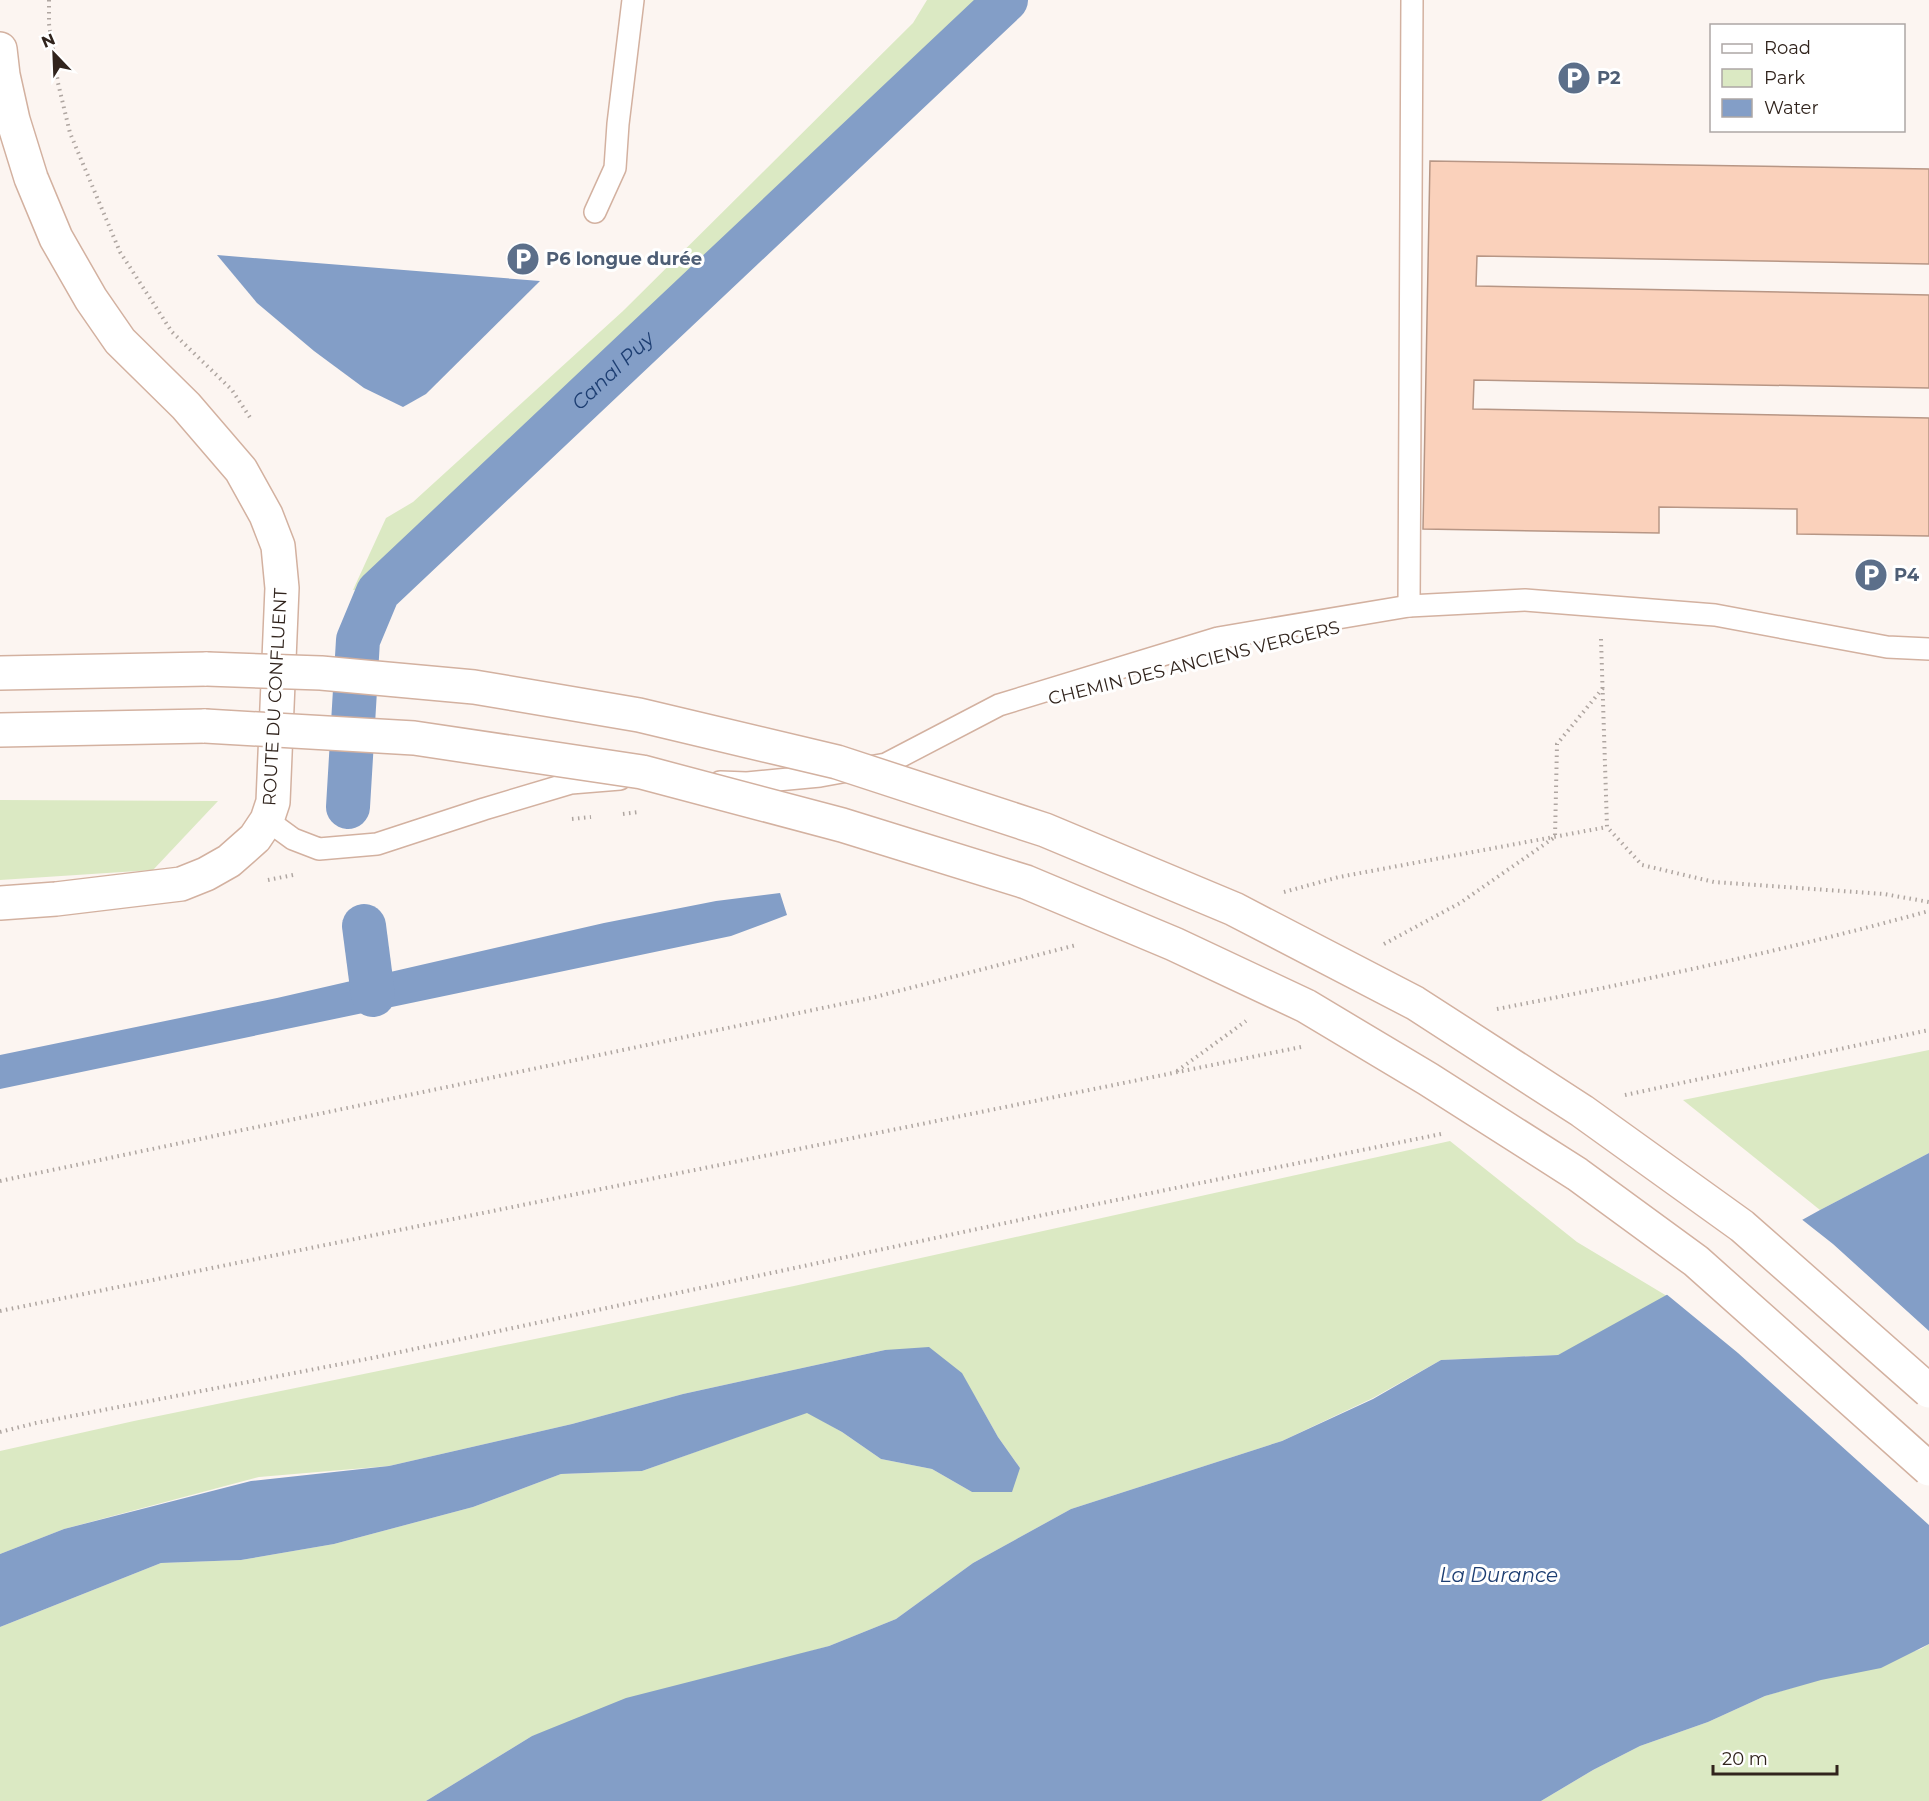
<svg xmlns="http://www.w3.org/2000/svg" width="1929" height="1801" viewBox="0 0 1929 1801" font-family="Montserrat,sans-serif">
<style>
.green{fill:#dbe9c3}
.water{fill:#839ec7}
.pier{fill:#fcf5f1}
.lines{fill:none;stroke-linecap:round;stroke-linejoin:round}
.canal{stroke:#839ec7;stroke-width:44}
.building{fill:#fad1bb;stroke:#b79685;stroke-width:1.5}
.lane-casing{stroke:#d3b1a0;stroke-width:24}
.street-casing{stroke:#d3b1a0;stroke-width:36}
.highway-casing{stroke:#d3b1a0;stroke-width:36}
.path{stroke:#afa6a1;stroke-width:4;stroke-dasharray:1.5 4.5;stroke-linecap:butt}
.lane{stroke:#fff;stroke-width:21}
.street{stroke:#fff;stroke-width:33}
.highway{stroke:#fff;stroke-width:33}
.highway-bridge-casing{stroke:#d3b1a0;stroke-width:36;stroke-linecap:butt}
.highway-bridge{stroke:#fff;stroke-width:33}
.labels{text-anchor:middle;stroke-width:6;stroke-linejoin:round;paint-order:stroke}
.service-label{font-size:18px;font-weight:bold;fill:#4e5e75;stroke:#fff;text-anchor:start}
.street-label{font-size:18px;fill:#31241d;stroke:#fff}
.water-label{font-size:20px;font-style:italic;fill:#1d3e72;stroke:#fff}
</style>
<rect width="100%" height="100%" fill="#fcf5f1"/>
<g class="green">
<polygon points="927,0 976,0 431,523 363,590 353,590 386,518 413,502 623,311 913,23"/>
<polygon points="0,800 218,801 153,870 0,880"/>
<polygon points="1929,1050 1929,1153 1820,1210 1683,1100"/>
<polygon points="1450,1141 1577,1242 1672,1299 1558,1355 1441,1360 1373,1398 1282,1441 1071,1509 973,1563 896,1619 829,1646 754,1667 532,1736 426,1801 0,1801 0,1627 161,1563 241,1560 334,1544 473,1507 561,1474 642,1471 807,1412 842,1432 881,1459 932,1469 972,1492 1020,1468 998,1437 976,1398 885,1350 683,1394 572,1424 389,1466 259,1477 64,1529 0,1554 0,1451 134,1421 794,1286"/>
<polygon points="1929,1644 1929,1801 1541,1801 1593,1770 1640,1746 1708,1722 1765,1696 1921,1649"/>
</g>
<g class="water">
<polygon points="217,255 540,281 426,394 403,407 364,388 314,351 257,303"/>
<polygon points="780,893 787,915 731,936 0,1089 0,1055 277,998 604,923 716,901"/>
<polygon points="1929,1153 1929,1644 1881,1668 1821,1680 1765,1696 1708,1722 1640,1746 1593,1770 1541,1801 426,1801 532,1736 626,1698 829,1646 896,1619 973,1563 1071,1509 1282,1441 1373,1399 1441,1360 1558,1355 1820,1210"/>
<polygon points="929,1347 962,1373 998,1437 1020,1468 1012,1492 972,1492 932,1469 881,1459 842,1432 807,1413 642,1471 561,1474 473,1507 334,1544 241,1560 161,1563 0,1627 0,1554 64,1529 251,1481 389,1466 572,1424 683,1394 885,1350"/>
</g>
<polygon class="pier" points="1800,1218 1833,1244 1929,1331 1929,1525 1738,1353 1665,1293"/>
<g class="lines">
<g class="canal">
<path id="s1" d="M348 807 358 640 378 592 1006 0"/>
<polyline points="364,926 373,995"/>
</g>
</g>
<polygon class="building" points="1430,161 1929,169 1929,264 1477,256 1476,286 1929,295 1929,388 1474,380 1473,409 1929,418 1929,536 1797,534 1797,509 1659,507 1659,533 1423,529"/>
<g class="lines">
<g class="lane-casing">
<g id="lane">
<polyline points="595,212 615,168 618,124 633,0"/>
<polyline points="1409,606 1412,0"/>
<polyline points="720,782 747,783 820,776 886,764 999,705 1218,638 1409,606 1525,600 1715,615 1887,647 1929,649"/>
<polyline points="267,820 293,839 319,849 377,844 484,809 571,783 620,779"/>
</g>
</g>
<g class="street-casing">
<polyline id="street" points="0,49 3,75 13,120 31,178 56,238 91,299 120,341 186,406 241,470 266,515 278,546 282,588 273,802 267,820 255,838 229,861 206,874 181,884 56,899 0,903"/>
</g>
<g class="highway-casing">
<g id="highway">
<polyline points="0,673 207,669"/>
<polyline points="0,730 205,726"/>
</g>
</g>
<g class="path">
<polyline points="49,0 49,24 58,83 70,133 120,252 172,332 232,390 251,419"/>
<polyline points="1601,639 1607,827 1642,865 1714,882 1884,894 1929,902"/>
<polyline points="623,814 639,812"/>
<polyline points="572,819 591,817"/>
<polyline points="268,880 293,875"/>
<polyline points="1284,892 1339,877 1607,827"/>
<polyline points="1384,944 1460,903 1555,837 1557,744 1603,688"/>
<path d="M1497 1009C1642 981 1787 950 1929 911"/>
<polyline points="1177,1071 1246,1021"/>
<polyline points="1625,1095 1929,1030"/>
<polyline points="0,1181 875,997 1076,945"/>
<polyline points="0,1311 1301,1047"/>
<polyline points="0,1432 36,1423 372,1358 1043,1215 1441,1134"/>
</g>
<use href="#lane" class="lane"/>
<use href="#street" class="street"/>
<use href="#highway" class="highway"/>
<g class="highway-bridge-casing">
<g id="highway-bridge">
<polyline points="207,669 321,673 474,687 639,715 837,762 1045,830 1234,909 1415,1003 1582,1111 1742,1226 1929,1391"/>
<polyline points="205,726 414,738 642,772 842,825 1026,882 1174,944 1306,1006 1428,1079 1577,1174 1696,1261 1929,1469"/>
</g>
</g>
<use href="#highway-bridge" class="highway-bridge"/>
</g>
<defs>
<g id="parking-disc" transform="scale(1.725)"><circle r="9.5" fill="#5c6f8a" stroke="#fff"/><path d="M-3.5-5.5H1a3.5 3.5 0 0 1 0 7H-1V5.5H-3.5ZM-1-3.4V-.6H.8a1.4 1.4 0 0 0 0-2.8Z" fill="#fff"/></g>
</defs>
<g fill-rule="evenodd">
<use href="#parking-disc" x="1574" y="78"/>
<use href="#parking-disc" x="523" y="259"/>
<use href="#parking-disc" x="1871" y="575"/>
</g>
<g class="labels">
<g class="service-label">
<text x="1597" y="84">P2</text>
<text x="546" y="265">P6 longue durée</text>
<text x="1894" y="581">P4</text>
</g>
<g class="street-label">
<text transform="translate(1194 663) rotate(-14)" y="6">CHEMIN DES ANCIENS VERGERS</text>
<text transform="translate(275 697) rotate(-87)" y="6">ROUTE DU CONFLUENT</text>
</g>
<g class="water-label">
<text dy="7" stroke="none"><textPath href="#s1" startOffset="542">Canal Puy</textPath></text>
<text x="1499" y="1582">La Durance</text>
</g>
</g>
<rect x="1710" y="24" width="195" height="108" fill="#ffffff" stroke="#ada7a5" stroke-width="1.5"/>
<rect x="1722" y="44" width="30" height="9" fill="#ffffff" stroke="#ada7a5" stroke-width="1.5"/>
<text x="1764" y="54" font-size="18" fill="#31241d">Road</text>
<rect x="1722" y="69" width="30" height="18" fill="#dbe9c3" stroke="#ada7a5" stroke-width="1.5"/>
<text x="1764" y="84" font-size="18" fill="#31241d">Park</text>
<rect x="1722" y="99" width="30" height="18" fill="#839ec7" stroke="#ada7a5" stroke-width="1.5"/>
<text x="1764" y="114" font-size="18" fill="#31241d">Water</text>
<g transform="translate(54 54) rotate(337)" stroke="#ffffff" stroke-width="4.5" paint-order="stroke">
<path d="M0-4.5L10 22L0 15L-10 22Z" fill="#31241d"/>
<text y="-9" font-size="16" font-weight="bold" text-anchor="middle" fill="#31241d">N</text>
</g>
<path d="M1713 1765v9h124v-9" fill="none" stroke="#31241d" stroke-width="3"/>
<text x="1722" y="1765" font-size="18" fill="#31241d" stroke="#ffffff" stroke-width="4.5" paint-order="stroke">20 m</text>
</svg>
